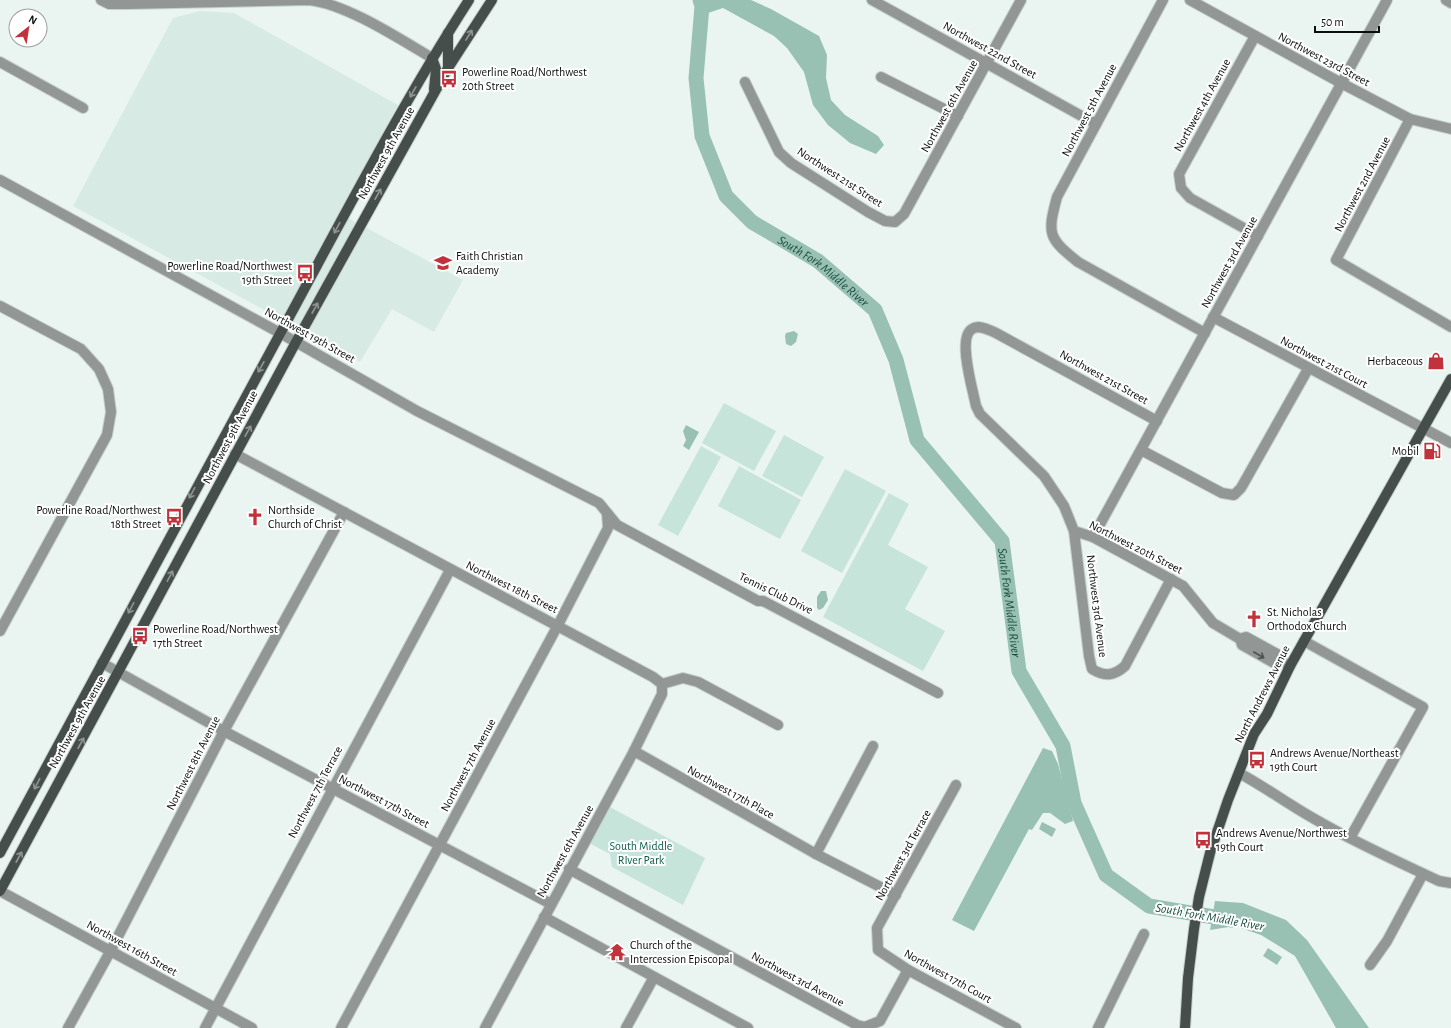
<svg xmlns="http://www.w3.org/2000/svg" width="1451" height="1028" viewBox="0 0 1451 1028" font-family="'Alegreya Sans',sans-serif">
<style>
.built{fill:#d8eae4}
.green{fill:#c7e4da}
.water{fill:#99c1b3}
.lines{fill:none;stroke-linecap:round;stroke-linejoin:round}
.river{stroke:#99c1b3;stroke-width:15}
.minor-casing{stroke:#c6d0cd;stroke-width:12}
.major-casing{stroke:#c6d0cd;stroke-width:12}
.minor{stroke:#929795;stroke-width:10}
.major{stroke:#464e4b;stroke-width:10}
.oneway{stroke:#909593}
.oneway2{stroke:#4e5251}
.labels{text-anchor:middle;stroke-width:4;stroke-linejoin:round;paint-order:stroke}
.street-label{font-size:12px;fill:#0a0e0d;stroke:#fff}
.poi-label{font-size:12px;fill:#0a0e0d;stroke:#fff;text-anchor:start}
.park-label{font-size:12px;fill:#0f5c49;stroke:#fff}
.water-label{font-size:13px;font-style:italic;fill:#184d3f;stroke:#fff}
</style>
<rect width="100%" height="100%" fill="#eaf5f1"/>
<polygon class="built" points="200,11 234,13 398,105 339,213 463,280 434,332 392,309 360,362 73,206 173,18"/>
<g class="green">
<polygon points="724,403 776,431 754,471 702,443"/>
<polygon points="784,435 824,457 802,497 762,476"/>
<polygon points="701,446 721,457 678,536 658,525"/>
<polygon points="739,466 801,500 780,539 718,506"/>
<polygon points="845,469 886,491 842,573 801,551"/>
<polygon points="889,493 909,504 888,545 928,567 905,609 945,631 923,671 823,617"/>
<polygon points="608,806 705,858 683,905 612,867 610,854 589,843"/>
</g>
<g class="water">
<polygon points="706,0 751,0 771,9 819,36 827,55 826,78 831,100 845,115 878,136 884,145 876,154 850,143 828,125 813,105 804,72 787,48 774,36 723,8 708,13"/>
<polygon points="794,331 798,334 796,342 791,346 786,344 785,336 786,333"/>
<polygon points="686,425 699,432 689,450 683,446 686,440 683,431"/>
<polygon points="821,591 826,591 828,600 823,608 819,610 817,608 817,597"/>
<polygon points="1043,748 1052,751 1058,764 1073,821 1065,824 1050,813 1043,813 1032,830 1029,829 974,931 952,920"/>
<polygon points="1042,822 1056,829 1052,837 1039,829"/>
<polygon points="1215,901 1243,903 1286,920 1307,940 1369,1028 1336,1028 1295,956 1261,935 1235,926 1210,930"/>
<polygon points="1268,948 1282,957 1277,965 1263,956"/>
</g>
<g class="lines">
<path class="river" id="s1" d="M700 0 702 6 696 78 702 136 726 196 752 222 818 261 875 310 896 360 917 440 1002 541 1019 671 1063 746 1074 803 1106 875 1149 906 1232 920"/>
<g class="minor-casing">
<g id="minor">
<path d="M101 0 109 4H128L310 0C348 5 398 38 432 58"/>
<polyline points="872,0 1096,124"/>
<path d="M1163 0 1057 197C1047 234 1048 238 1078 262L1205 333"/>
<polyline points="1190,0 1341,83 1410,119 1451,129"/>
<polyline points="1446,0 1451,3"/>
<polyline points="1255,36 1179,174 1181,188 1190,198 1258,236"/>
<polyline points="0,62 83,108"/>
<polyline points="881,77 958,116"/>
<polyline points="745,82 779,152 791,163 868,212 885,221 895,222 904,214 1021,0"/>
<polyline points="1410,119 1336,260 1451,327"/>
<polyline points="0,180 280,333 417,411 599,503 617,525 758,601 763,601 938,693"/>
<polyline points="0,306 81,349 99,369 108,389 111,412 107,435 0,631"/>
<polyline points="1213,317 1451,443"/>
<path d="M1157 421 996 333C989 330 979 324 972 329 957 338 973 390 976 406L980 414 1044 476 1064 506 1074 531 1093 537 1183 586 1213 623 1240 639 1242 645 1274 663 1281 661 1290 666"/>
<polyline points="1141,450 1222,493 1234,495 1241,488 1308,369"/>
<polyline points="235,454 653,677 662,684"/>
<path d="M1074 531 1089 656 1092 669C1105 677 1114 676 1125 666L1171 579"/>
<polyline points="1093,537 1387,0"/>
<polyline points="1240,639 1246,637 1279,655 1281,661"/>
<polyline points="1304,641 1423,707 1350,838"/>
<polyline points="102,663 220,729 551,904"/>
<polyline points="662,684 683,678 698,682 778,725"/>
<polyline points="634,751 816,854 896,895"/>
<path d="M1239 773C1267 788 1292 807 1320 822 1358 844 1399 862 1439 881L1451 883"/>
<polyline points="956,785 877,928 878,950 908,970 1016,1028"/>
<polyline points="816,854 873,746"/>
<polyline points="569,869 857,1025 865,1027 880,1021 908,970"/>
<polyline points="0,891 252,1028"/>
<polyline points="544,917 748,1028"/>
<polyline points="1370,965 1387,941 1423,874"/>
<polyline points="68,1028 110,952 224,731 344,512"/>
<polyline points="205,1028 450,570"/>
<polyline points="341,1028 558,625 608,528 607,513"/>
<polyline points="485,1028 634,751 662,694 662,684"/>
<polyline points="626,1028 654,977"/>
<polyline points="1098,1028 1144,934"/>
</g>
</g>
<g class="major-casing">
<g id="major">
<polyline points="448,33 448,68"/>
<polyline points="432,58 436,69 434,89"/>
<path d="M0 853C93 679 186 505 281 332 342 220 400 107 469 0"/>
<polyline points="0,891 296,342 448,68 492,0"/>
<polyline points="1185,1028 1188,978 1194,929 1199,897 1210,853 1228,800 1254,734 1267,714 1290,666 1451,379"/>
</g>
</g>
<use href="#minor" class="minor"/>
<use href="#major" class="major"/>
</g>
<defs><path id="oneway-shaft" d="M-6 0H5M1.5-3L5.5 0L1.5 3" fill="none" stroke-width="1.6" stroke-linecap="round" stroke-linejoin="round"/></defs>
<g class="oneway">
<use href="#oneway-shaft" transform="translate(469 35) rotate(-58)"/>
<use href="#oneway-shaft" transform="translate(413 92) rotate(119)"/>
<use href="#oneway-shaft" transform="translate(378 194) rotate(-61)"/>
<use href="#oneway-shaft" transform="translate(337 228) rotate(118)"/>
<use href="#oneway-shaft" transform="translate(315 308) rotate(-61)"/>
<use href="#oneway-shaft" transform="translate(261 367) rotate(119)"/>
<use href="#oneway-shaft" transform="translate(248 431) rotate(-61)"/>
<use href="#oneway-shaft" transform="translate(192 493) rotate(118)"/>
<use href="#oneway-shaft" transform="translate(170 576) rotate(-62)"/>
<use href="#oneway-shaft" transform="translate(131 608) rotate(118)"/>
<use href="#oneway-shaft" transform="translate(81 743) rotate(-61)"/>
<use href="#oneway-shaft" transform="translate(37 784) rotate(118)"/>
<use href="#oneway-shaft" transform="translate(19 857) rotate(-61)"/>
</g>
<use class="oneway2" href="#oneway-shaft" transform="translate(1259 655) rotate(30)"/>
<defs>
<g id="bus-bare" transform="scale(1.38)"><path d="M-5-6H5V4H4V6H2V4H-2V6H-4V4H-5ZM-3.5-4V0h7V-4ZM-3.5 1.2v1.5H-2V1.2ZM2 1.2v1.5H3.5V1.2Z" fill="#c2323d" stroke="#fff" stroke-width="2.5" paint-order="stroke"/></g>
<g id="school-bare" transform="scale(1.38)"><path d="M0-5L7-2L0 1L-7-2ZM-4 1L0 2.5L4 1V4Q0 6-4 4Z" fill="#c2323d" stroke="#fff" stroke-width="2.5" paint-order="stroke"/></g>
<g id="shop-bare" transform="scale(1.38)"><path d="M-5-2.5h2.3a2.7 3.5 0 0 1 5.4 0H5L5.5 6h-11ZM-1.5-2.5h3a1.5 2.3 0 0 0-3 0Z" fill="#c2323d" stroke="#fff" stroke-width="2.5" paint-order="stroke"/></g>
<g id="fuel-bare" transform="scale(1.38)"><path d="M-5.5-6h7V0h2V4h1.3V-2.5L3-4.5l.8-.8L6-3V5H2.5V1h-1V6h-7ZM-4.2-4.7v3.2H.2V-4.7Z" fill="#c2323d" stroke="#fff" stroke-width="2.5" paint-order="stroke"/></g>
<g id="church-bare" transform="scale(1.38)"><path d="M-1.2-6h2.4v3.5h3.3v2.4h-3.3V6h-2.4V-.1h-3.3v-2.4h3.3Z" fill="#c2323d" stroke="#fff" stroke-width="2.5" paint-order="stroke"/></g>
<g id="temple-bare" transform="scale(1.38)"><path d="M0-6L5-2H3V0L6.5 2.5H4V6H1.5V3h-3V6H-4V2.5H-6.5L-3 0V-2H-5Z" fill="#c2323d" stroke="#fff" stroke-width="2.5" paint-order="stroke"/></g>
</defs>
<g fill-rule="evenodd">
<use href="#bus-bare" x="449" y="79"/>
<use href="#school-bare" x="443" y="263"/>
<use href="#bus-bare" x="305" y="273"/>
<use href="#shop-bare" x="1436" y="361"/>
<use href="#fuel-bare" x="1432" y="451"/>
<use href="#bus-bare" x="174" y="517"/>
<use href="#church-bare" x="255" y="517"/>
<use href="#church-bare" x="1254" y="619"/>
<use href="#bus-bare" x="140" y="636"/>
<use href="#bus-bare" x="1257" y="760"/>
<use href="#bus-bare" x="1203" y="840"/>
<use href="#temple-bare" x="617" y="952"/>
</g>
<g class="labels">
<g class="street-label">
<text transform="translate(990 50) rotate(29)" y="4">Northwest 22nd Street</text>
<text transform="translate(1324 59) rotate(28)" y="4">Northwest 23rd Street</text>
<text transform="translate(1202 105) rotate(-61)" y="4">Northwest 4th Avenue</text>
<text transform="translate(949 106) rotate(-61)" y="4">Northwest 6th Avenue</text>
<text transform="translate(1089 110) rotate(-62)" y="4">Northwest 5th Avenue</text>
<text transform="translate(386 153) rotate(-61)" y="4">Northwest 9th Avenue</text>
<text transform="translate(840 177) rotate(33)" y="4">Northwest 21st Street</text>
<text transform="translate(1362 184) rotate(-62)" y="4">Northwest 2nd Avenue</text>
<text transform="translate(1229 262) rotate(-61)" y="4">Northwest 3rd Avenue</text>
<text transform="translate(310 335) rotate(29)" y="4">Northwest 19th Street</text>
<text transform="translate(1324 362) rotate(28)" y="4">Northwest 21st Court</text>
<text transform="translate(1104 377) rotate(29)" y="4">Northwest 21st Street</text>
<text transform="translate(230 437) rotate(-62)" y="4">Northwest 9th Avenue</text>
<text transform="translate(1136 547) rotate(27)" y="4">Northwest 20th Street</text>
<text transform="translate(512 587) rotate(27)" y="4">Northwest 18th Street</text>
<text transform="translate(776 593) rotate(26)" y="4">Tennis Club Drive</text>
<text transform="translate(1097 606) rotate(83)" y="4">Northwest 3rd Avenue</text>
<text transform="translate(1262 694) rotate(-63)" y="4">North Andrews Avenue</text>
<text transform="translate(77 722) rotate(-61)" y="4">Northwest 9th Avenue</text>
<text transform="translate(193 763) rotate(-63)" y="4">Northwest 8th Avenue</text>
<text transform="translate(468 765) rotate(-62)" y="4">Northwest 7th Avenue</text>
<text transform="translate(315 792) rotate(-62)" y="4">Northwest 7th Terrace</text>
<text transform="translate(731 792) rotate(29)" y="4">Northwest 17th Place</text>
<text transform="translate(384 801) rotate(28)" y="4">Northwest 17th Street</text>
<text transform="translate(565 851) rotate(-61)" y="4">Northwest 6th Avenue</text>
<text transform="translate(903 855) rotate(-61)" y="4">Northwest 3rd Terrace</text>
<text transform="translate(132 948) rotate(29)" y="4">Northwest 16th Street</text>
<text transform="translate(948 976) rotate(29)" y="4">Northwest 17th Court</text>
<text transform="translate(798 979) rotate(28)" y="4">Northwest 3rd Avenue</text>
</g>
<g class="poi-label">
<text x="462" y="76">Powerline Road/Northwest<tspan x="462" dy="14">20th Street</tspan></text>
<text x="456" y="260">Faith Christian<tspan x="456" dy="14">Academy</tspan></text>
<text x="292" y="270" text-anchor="end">Powerline Road/Northwest<tspan x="292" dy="14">19th Street</tspan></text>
<text x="1423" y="365" text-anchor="end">Herbaceous</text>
<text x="1419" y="455" text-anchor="end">Mobil</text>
<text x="161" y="514" text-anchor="end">Powerline Road/Northwest<tspan x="161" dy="14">18th Street</tspan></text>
<text x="268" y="514">Northside<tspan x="268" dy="14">Church of Christ</tspan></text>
<text x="1267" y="616">St. Nicholas<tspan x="1267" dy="14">Orthodox Church</tspan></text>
<text x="153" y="633">Powerline Road/Northwest<tspan x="153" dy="14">17th Street</tspan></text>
<text x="1270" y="757">Andrews Avenue/Northeast<tspan x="1270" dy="14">19th Court</tspan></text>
<text x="1216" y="837">Andrews Avenue/Northwest<tspan x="1216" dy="14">19th Court</tspan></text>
<text x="630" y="949">Church of the<tspan x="630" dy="14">Intercession Episcopal</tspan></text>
</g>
<g class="park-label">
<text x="641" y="850">South Middle<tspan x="641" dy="14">RIver Park</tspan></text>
</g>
<g class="water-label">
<text dy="5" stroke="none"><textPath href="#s1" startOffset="325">South Fork Middle River</textPath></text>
<text dy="5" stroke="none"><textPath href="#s1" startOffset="721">South Fork Middle River</textPath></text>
<text transform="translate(1210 916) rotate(10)" y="5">South Fork Middle River</text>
</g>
</g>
<g transform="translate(28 28) rotate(30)"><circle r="19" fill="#ffffff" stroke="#9d9f9e"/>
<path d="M0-3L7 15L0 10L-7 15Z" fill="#c2323d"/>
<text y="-6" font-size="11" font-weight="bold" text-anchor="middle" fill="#0a0e0d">N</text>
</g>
<path d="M1315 26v6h64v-6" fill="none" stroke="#0a0e0d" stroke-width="2"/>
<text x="1321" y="26" font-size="12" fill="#0a0e0d" stroke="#ffffff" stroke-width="3" paint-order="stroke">50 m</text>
</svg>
